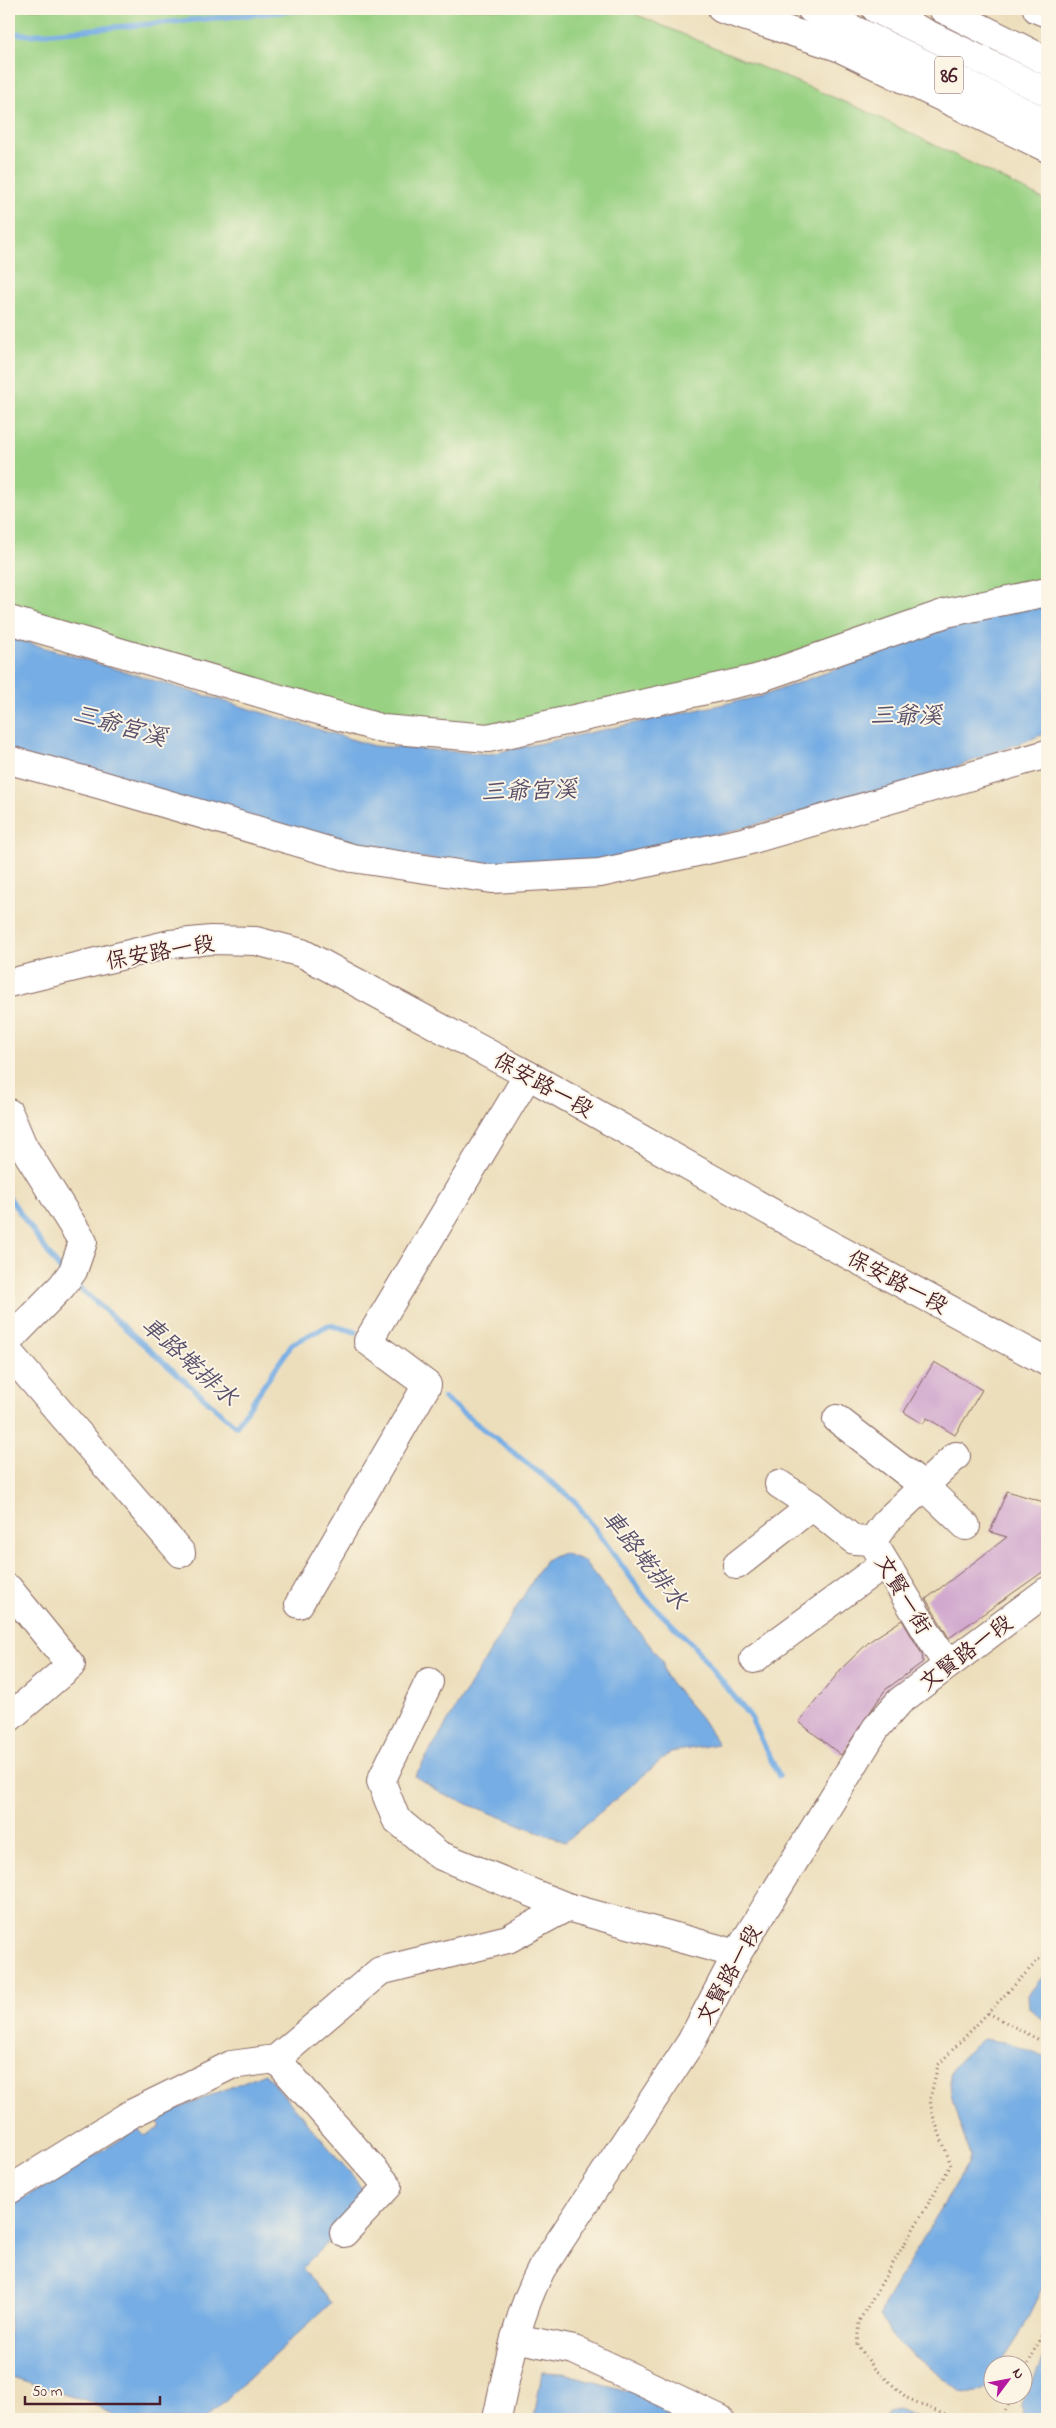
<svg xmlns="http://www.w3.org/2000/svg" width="1056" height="2428" viewBox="0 0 1056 2428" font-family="'Indie Flower','LXGW WenKai TC',sans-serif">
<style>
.green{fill:#99d183;stroke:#727857}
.water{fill:#76ade4;stroke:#606688}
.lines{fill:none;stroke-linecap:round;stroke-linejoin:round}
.stream{stroke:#76ade4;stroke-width:5.5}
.building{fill:#d1a9cf}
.minor-casing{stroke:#83625d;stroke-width:30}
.highway-casing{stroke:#83625d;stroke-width:30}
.path{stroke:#83625d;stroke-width:3;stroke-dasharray:1 4;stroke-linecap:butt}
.minor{stroke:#fff;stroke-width:28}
.highway{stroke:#fff;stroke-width:28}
.labels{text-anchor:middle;stroke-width:4;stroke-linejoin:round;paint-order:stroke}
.shield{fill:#fcf5e5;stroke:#7f5f63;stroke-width:1}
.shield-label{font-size:21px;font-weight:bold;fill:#4a1f2b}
.street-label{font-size:22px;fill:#4a1f2b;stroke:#fcf5e5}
.water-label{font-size:24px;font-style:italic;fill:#59516c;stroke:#fcf5e5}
</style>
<rect width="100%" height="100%" fill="#fcf5e5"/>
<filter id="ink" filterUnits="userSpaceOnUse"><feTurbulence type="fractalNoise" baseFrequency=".02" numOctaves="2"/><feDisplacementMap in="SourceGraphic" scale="10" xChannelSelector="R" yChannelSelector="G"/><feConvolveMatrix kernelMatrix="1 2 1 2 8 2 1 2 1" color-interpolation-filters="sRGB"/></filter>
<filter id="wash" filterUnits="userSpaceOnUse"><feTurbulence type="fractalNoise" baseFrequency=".0096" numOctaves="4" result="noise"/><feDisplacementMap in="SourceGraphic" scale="20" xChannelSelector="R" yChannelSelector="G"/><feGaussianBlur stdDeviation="1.12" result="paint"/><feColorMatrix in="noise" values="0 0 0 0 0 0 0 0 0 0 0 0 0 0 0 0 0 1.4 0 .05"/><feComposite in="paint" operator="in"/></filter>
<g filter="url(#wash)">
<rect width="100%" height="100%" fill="#ecdebb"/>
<polygon class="green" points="9,9 623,9 866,111 1047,201 1047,592 756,679 488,738 383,729 9,620"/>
<g class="water">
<polygon points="1047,604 1047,733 916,782 600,866 493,868 352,848 9,752 9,637 374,746 490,754 762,696 949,628"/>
<polygon points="563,1553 584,1561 662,1661 666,1677 700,1717 718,1744 671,1752 565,1842 442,1794 415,1776 545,1560"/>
<polygon points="1047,1971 1047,2024 1029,2008 1028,1995"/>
<path d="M983 2039 1009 2043 1047 2058V2278L1017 2339 1000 2365 994 2366C994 2388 982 2397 961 2392L893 2339 880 2315 885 2302 968 2164 970 2156C965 2136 943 2087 952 2069 956 2061 975 2046 983 2039Z"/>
<polygon points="265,2073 357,2181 368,2202 302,2268 331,2303 205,2419 119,2419 92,2403 9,2377 9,2207 138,2129 145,2136 161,2127 156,2118"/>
<polygon points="1047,2349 1047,2419 1023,2419 1022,2404"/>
<polygon points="542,2372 563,2373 728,2419 534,2419"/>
<polygon points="898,2410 916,2418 917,2419 884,2419 887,2412"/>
</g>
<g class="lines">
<g class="stream">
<polyline points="9,32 29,35 313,9"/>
<polyline points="9,1197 63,1274"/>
<polyline points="74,1283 236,1426 292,1344 329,1325 356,1332"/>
<polyline points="444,1398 574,1500 647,1600 693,1645 751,1718 779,1776"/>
<polyline points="9,2414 33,2419"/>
</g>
</g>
<g id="blocks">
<g class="building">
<polygon points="934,1362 982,1390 955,1435 927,1418 923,1424 904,1412"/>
<polygon points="1007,1491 1047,1503 1047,1569 949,1638 926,1599 1007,1537 990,1532"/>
<polygon points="902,1620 922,1654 923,1662 885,1690 841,1755 799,1722 842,1668 870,1641"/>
</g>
</g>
</g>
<g filter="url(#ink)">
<use href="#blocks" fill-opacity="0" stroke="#83625d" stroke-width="1"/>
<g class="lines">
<g class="minor-casing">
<g id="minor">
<polyline points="722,9 838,47 1047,148"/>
<polyline points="943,9 1047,61"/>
<polyline points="1037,9 1047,13"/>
<polyline points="9,620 383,729 488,738 756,679 946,613 1047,592"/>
<polyline points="9,760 98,784 352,858 492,879 600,873 743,842 1047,754"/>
<polyline points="9,983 170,944 211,940 256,941 302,953 528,1075 799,1228 1047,1362"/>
<polyline points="9,1113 23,1146 83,1242 73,1271 62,1286 9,1340"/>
<polyline points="9,1353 181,1553"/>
<polyline points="837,1419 924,1486 966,1526"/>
<polyline points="779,1484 812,1506 854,1540 872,1541 947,1665"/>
<polyline points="872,1541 887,1521 956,1456"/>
<polyline points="737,1565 812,1506"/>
<polyline points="9,1589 71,1665 9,1718"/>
<polyline points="299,1604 427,1385 368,1341 528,1075"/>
<polyline points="754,1659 885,1563"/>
<polyline points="429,1682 381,1781 396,1819 439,1855 567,1907 737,1954"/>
<polyline points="276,2059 388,2186 344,2233"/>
<polyline points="9,2190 131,2114 231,2065 276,2059 380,1971 508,1939 567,1907"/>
<polyline points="515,2338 574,2350 720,2419"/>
<path d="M497 2419C508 2367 517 2315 542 2268L691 2042 737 1954 876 1728 900 1701 1047 1591"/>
</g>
</g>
<g class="highway-casing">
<g id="highway">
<polyline points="811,9 1047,123"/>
<polyline points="876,9 1047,92"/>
</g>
</g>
<g class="path">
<polyline points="988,2013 1047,2044"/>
<polyline points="1024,2373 1047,2324"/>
<polyline points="954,2419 907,2398 875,2369 857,2345 859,2321 951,2165 932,2113 930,2099 938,2065 1047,1951"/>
<polyline points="1001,2419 1013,2396"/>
</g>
<use href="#minor" class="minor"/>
<use href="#highway" class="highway"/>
</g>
</g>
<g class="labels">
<rect class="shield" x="935" y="56.5" width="28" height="37" rx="4"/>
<g class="shield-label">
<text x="949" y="82">86</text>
</g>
<g class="street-label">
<text transform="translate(160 951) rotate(-10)" y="8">保安路一段</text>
<text transform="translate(544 1084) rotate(29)" y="8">保安路一段</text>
<text transform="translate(898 1281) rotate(28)" y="8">保安路一段</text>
<text transform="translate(904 1594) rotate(59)" y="8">文賢一街</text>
<text transform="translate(965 1652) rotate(-37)" y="8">文賢路一段</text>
<text transform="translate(728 1974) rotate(-61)" y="8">文賢路一段</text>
</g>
<g class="water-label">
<text x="906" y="723">三爺溪</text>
<text transform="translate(120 725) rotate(16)" y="8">三爺宮溪</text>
<text transform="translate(529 790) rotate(-2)" y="8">三爺宮溪</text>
<text transform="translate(190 1361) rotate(42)" y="8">車路墘排水</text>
<text transform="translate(645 1559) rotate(51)" y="8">車路墘排水</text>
</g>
</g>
<rect width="1056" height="2428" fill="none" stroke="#fcf5e5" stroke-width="30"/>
<g transform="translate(1008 2380) rotate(58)"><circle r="24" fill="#fcf5e5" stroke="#b59f9b"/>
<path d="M0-4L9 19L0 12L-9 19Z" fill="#b5179e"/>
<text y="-8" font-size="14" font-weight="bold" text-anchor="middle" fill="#4a1f2b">N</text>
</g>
<path d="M25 2396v8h135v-8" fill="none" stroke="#4a1f2b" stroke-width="2.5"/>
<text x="32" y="2396" font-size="15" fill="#4a1f2b" stroke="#fcf5e5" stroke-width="4" paint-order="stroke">50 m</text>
</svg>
